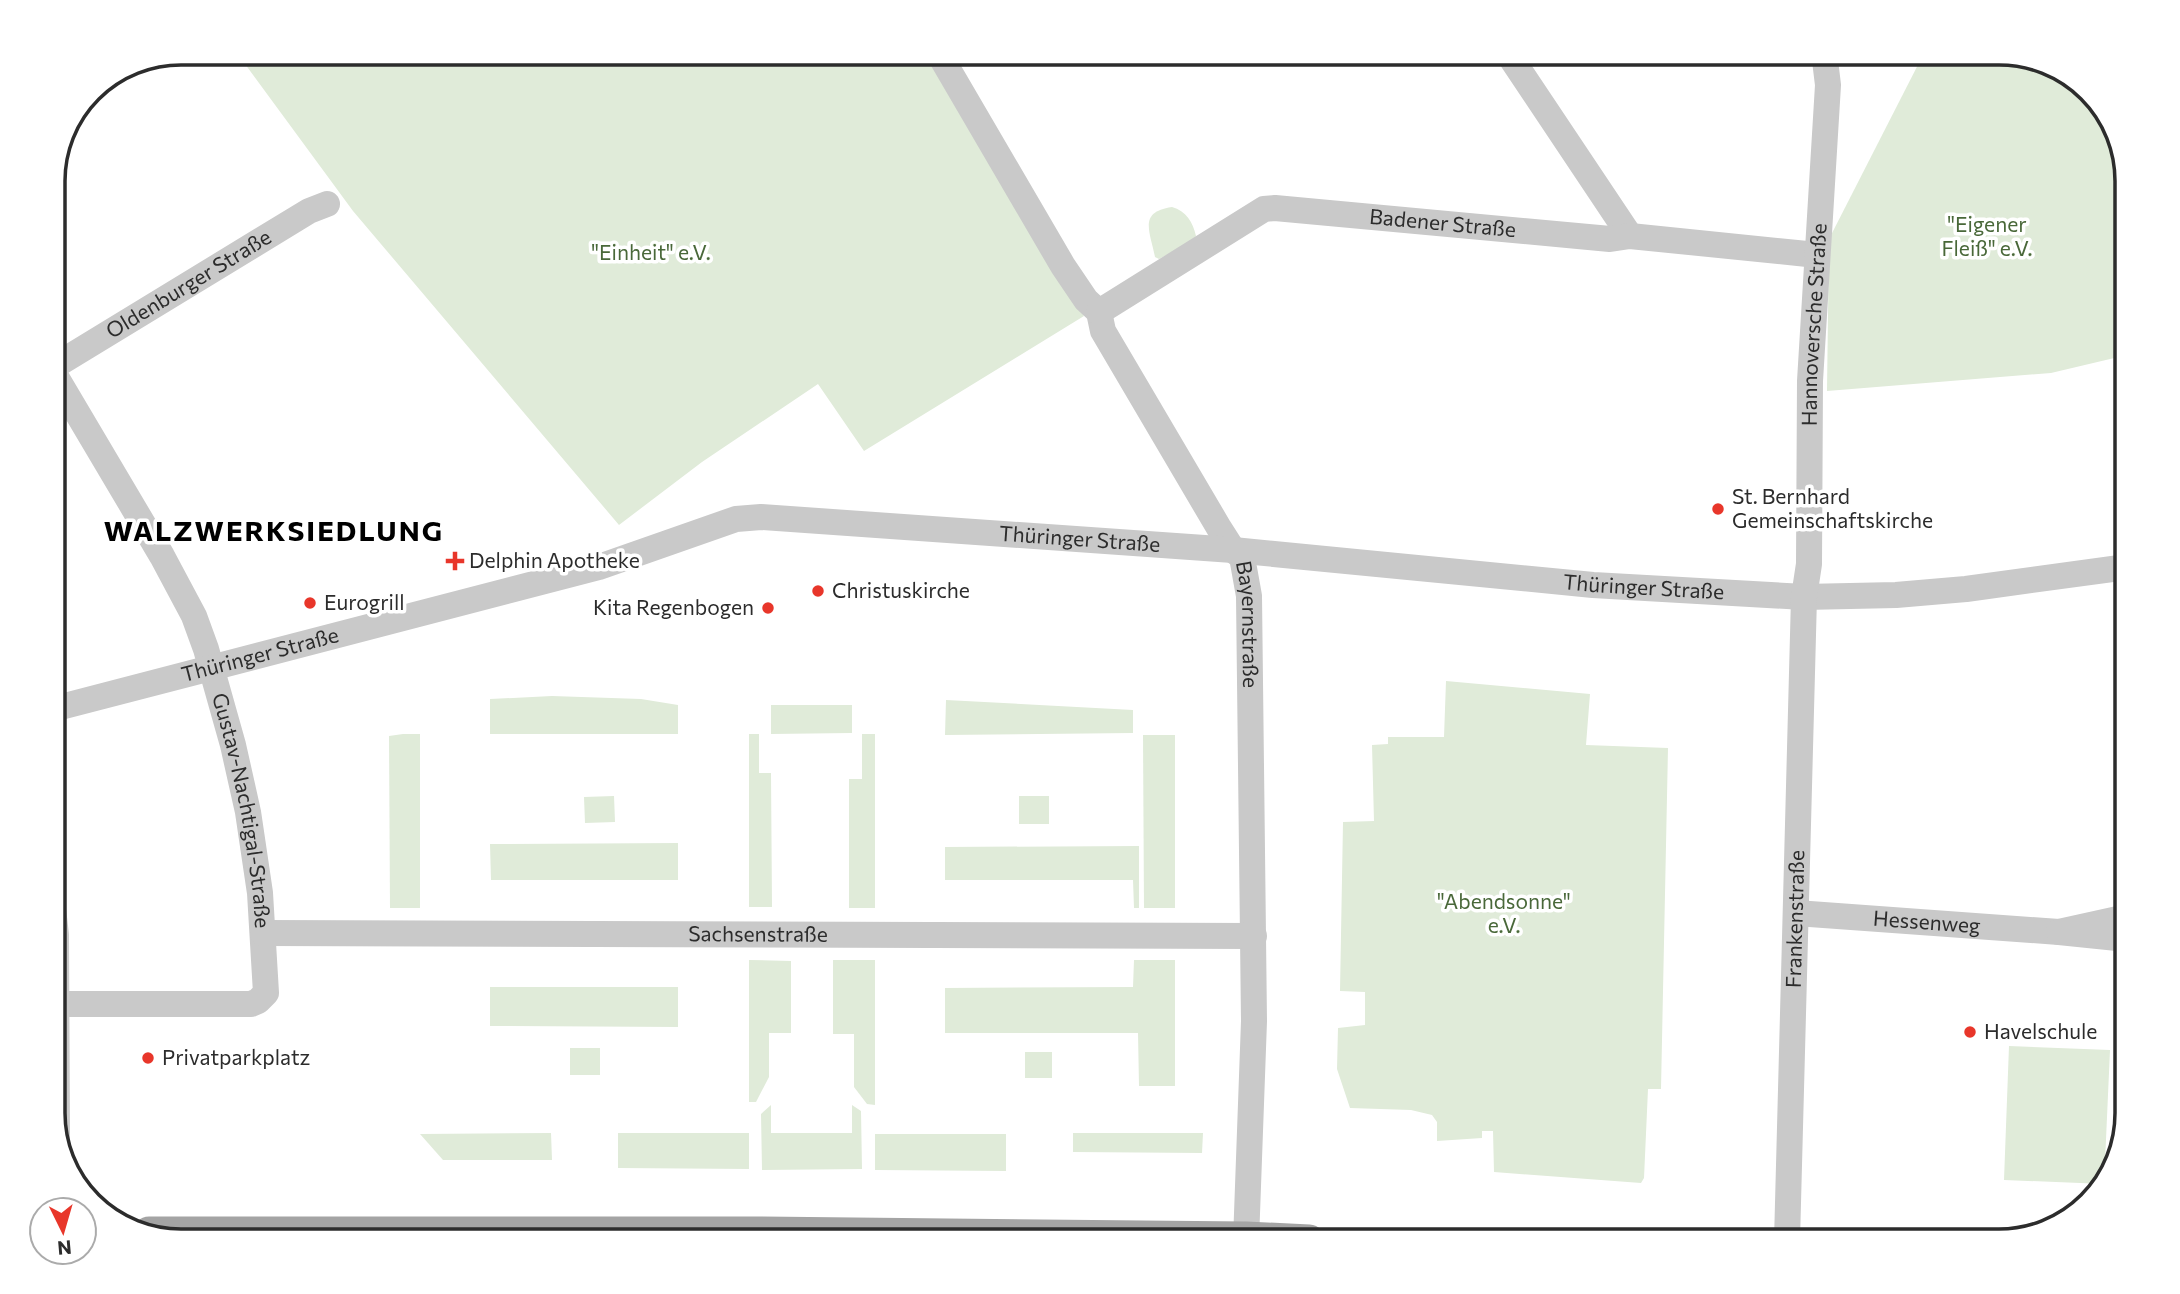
<svg xmlns="http://www.w3.org/2000/svg" width="2180" height="1294" viewBox="0 0 2180 1294" font-family="Commissioner,sans-serif">
<style>
.green{fill:#e0ebd9}
.lines{fill:none;stroke-linecap:round;stroke-linejoin:round}
.minor{stroke:#c9c9c9;stroke-width:26}
.major{stroke:#a4a4a4;stroke-width:33}
.poi-dot{fill:#e8362a;stroke:#fff;stroke-width:2.5}
.labels{text-anchor:middle;stroke-width:7;stroke-linejoin:round;paint-order:stroke}
.street-label{font-size:21px;fill:#2c2c2c;stroke:#fff}
.park-label{font-size:21px;fill:#496839;stroke:#fff}
.poi-label{font-size:21px;fill:#2c2c2c;stroke:#fff;text-anchor:start}
.district-label{font-size:28px;font-weight:bold;letter-spacing:2px;fill:#000;stroke:#fff}
.rim{fill:none;stroke:#2c2c2c;stroke-width:3.5}
</style>
<rect width="100%" height="100%" fill="#fff"/>
<g class="green">
<polygon points="237,53 946,53 1084,316 864,451 818,384 702,462 619,525 353,211"/>
<polygon points="1924,53 1999,53 2063,70 2110,117 2127,173 2127,355 2051,373 1827,391 1829,239"/>
<path d="M1172 207C1186 211 1193 222 1196 236L1193 241 1159 259 1155 257C1150 231 1138 212 1172 207Z"/>
<polygon points="1446,681 1590,694 1586,745 1668,748 1661,1089 1648,1089 1644,1178 1641,1183 1494,1172 1493,1131 1482,1131 1482,1138 1437,1141 1437,1122 1432,1115 1411,1110 1350,1108 1337,1069 1338,1028 1365,1025 1365,992 1340,991 1343,822 1374,821 1372,745 1388,744 1388,737 1444,737"/>
<polygon points="552,696 641,699 678,705 678,734 490,734 490,699"/>
<polygon points="946,700 1133,710 1133,733 945,735"/>
<polygon points="771,705 852,705 852,733 771,734"/>
<polygon points="403,734 420,734 420,908 390,908 389,736"/>
<polygon points="749,734 759,734 759,773 771,773 772,907 749,907"/>
<polygon points="862,734 875,734 875,908 849,908 849,779 862,779"/>
<polygon points="1143,735 1175,735 1175,908 1144,908"/>
<polygon points="614,796 615,822 585,823 584,797"/>
<rect x="1019" y="796" width="30" height="28"/>
<polygon points="678,843 678,880 491,880 490,844"/>
<polygon points="1139,846 1139,908 1134,908 1133,880 945,880 945,847"/>
<polygon points="749,960 791,961 791,1033 769,1033 769,1077 756,1102 749,1102"/>
<polygon points="833,960 875,960 875,1105 867,1104 854,1087 854,1034 833,1034"/>
<polygon points="1134,960 1175,960 1175,1086 1139,1086 1138,1033 945,1033 945,988 1133,987"/>
<polygon points="490,987 678,987 678,1027 490,1026"/>
<polygon points="2009,1046 2110,1050 2104,1184 2004,1180"/>
<rect x="570" y="1048" width="30" height="27"/>
<rect x="1025" y="1052" width="27" height="26"/>
<polygon points="771,1105 771,1133 852,1133 852,1105 861,1111 862,1169 762,1170 761,1114"/>
<polygon points="551,1133 552,1160 443,1160 420,1134"/>
<polygon points="618,1133 749,1133 749,1169 618,1168"/>
<polygon points="1073,1133 1203,1133 1202,1153 1073,1152"/>
<polygon points="875,1134 1006,1134 1006,1171 875,1170"/>
</g>
<g class="lines">
<g class="minor">
<path id="s1" d="M938 52 1063 266 1086 300 1099 312 1103 331 1219 528 1233 550 1242 557 1249 596 1254 1021 1246 1241"/>
<polyline points="1507,52 1630,236"/>
<path id="s2" d="M1099 312 1264 209 1275 208 1610 239 1630 236 1817 255"/>
<path id="s3" d="M53 367 309 211 327 204"/>
<path id="s4" d="M53 372 162 556 194 616 206 649 233 745 248 812 260 893 266 993 258 1001 251 1004H53"/>
<path id="s5" d="M53 709 599 567 736 519 761 517 1233 550 1593 585 1804 597 1896 595 1966 589 2127 567"/>
<polyline points="53,909 56,935 57,1135"/>
<path id="s6" d="M1796 913 2059 932"/>
<polyline points="2127,917 2059,932 2127,939"/>
<path id="s7" d="M263 933 1254 936"/>
<path id="s8" d="M1787 1241 1804 597 1809 564 1810 381 1828 85 1824 52"/>
</g>
<polyline class="major" points="149,1233 761,1233 1246,1238 1309,1241"/>
</g>
<g class="poi-dot">
<circle cx="1718" cy="509" r="7"/>
<path d="M451.5 550.5h7v7h7v7h-7v7h-7v-7h-7v-7h7z"/>
<circle cx="818" cy="591" r="7"/>
<circle cx="310" cy="603" r="7"/>
<circle cx="768" cy="608" r="7"/>
<circle cx="1970" cy="1032" r="7"/>
<circle cx="148" cy="1058" r="7"/>
</g>
<g class="labels">
<g class="street-label">
<text dy="7" stroke="none"><textPath href="#s2" startOffset="374">Badener Straße</textPath></text>
<text dy="7" stroke="none"><textPath href="#s3" startOffset="159">Oldenburger Straße</textPath></text>
<text dy="7" stroke="none"><textPath href="#s8" startOffset="917">Hannoversche Straße</textPath></text>
<text dy="7" stroke="none"><textPath href="#s5" startOffset="1054">Thüringer Straße</textPath></text>
<text dy="7" stroke="none"><textPath href="#s5" startOffset="1620">Thüringer Straße</textPath></text>
<text dy="7" stroke="none"><textPath href="#s1" startOffset="660">Bayernstraße</textPath></text>
<text dy="7" stroke="none"><textPath href="#s5" startOffset="214">Thüringer Straße</textPath></text>
<text dy="7" stroke="none"><textPath href="#s4" startOffset="483">Gustav-Nachtigal-Straße</textPath></text>
<text dy="7" stroke="none"><textPath href="#s8" startOffset="322">Frankenstraße</textPath></text>
<text dy="7" stroke="none"><textPath href="#s6" startOffset="131">Hessenweg</textPath></text>
<text dy="7" stroke="none"><textPath href="#s7" startOffset="495">Sachsenstraße</textPath></text>
</g>
<g class="park-label">
<text x="1987" y="232">"Eigener<tspan x="1987" dy="24">Fleiß" e.V.</tspan></text>
<text x="651" y="260">"Einheit" e.V.</text>
<text x="1504" y="909">"Abendsonne"<tspan x="1504" dy="24">e.V.</tspan></text>
</g>
<g class="poi-label">
<text x="1732" y="504">St. Bernhard<tspan x="1732" dy="24">Gemeinschaftskirche</tspan></text>
<text x="469" y="568">Delphin Apotheke</text>
<text x="832" y="598">Christuskirche</text>
<text x="324" y="610">Eurogrill</text>
<text x="754" y="615" text-anchor="end">Kita Regenbogen</text>
<text x="1984" y="1039">Havelschule</text>
<text x="162" y="1065">Privatparkplatz</text>
</g>
<g class="district-label">
<text x="274" y="541">WALZWERKSIEDLUNG</text>
</g>
</g>
<path d="M0 0H2180V1294H0ZM181 65H1999A116 116 0 0 1 2115 181V1113A116 116 0 0 1 1999 1229H181A116 116 0 0 1 65 1113V181A116 116 0 0 1 181 65Z" fill="#fff" fill-rule="evenodd"/>
<path class="rim" d="M181 65H1999A116 116 0 0 1 2115 181V1113A116 116 0 0 1 1999 1229H181A116 116 0 0 1 65 1113V181A116 116 0 0 1 181 65Z"/>
<g transform="translate(63 1231) rotate(175)"><circle r="33" fill="#ffffff" stroke="#ababab" stroke-width="2"/>
<path d="M0-5L12 26L0 18L-12 26Z" fill="#e8362a"/>
<text y="-10" font-size="19" font-weight="bold" text-anchor="middle" fill="#2c2c2c">N</text>
</g>
</svg>
